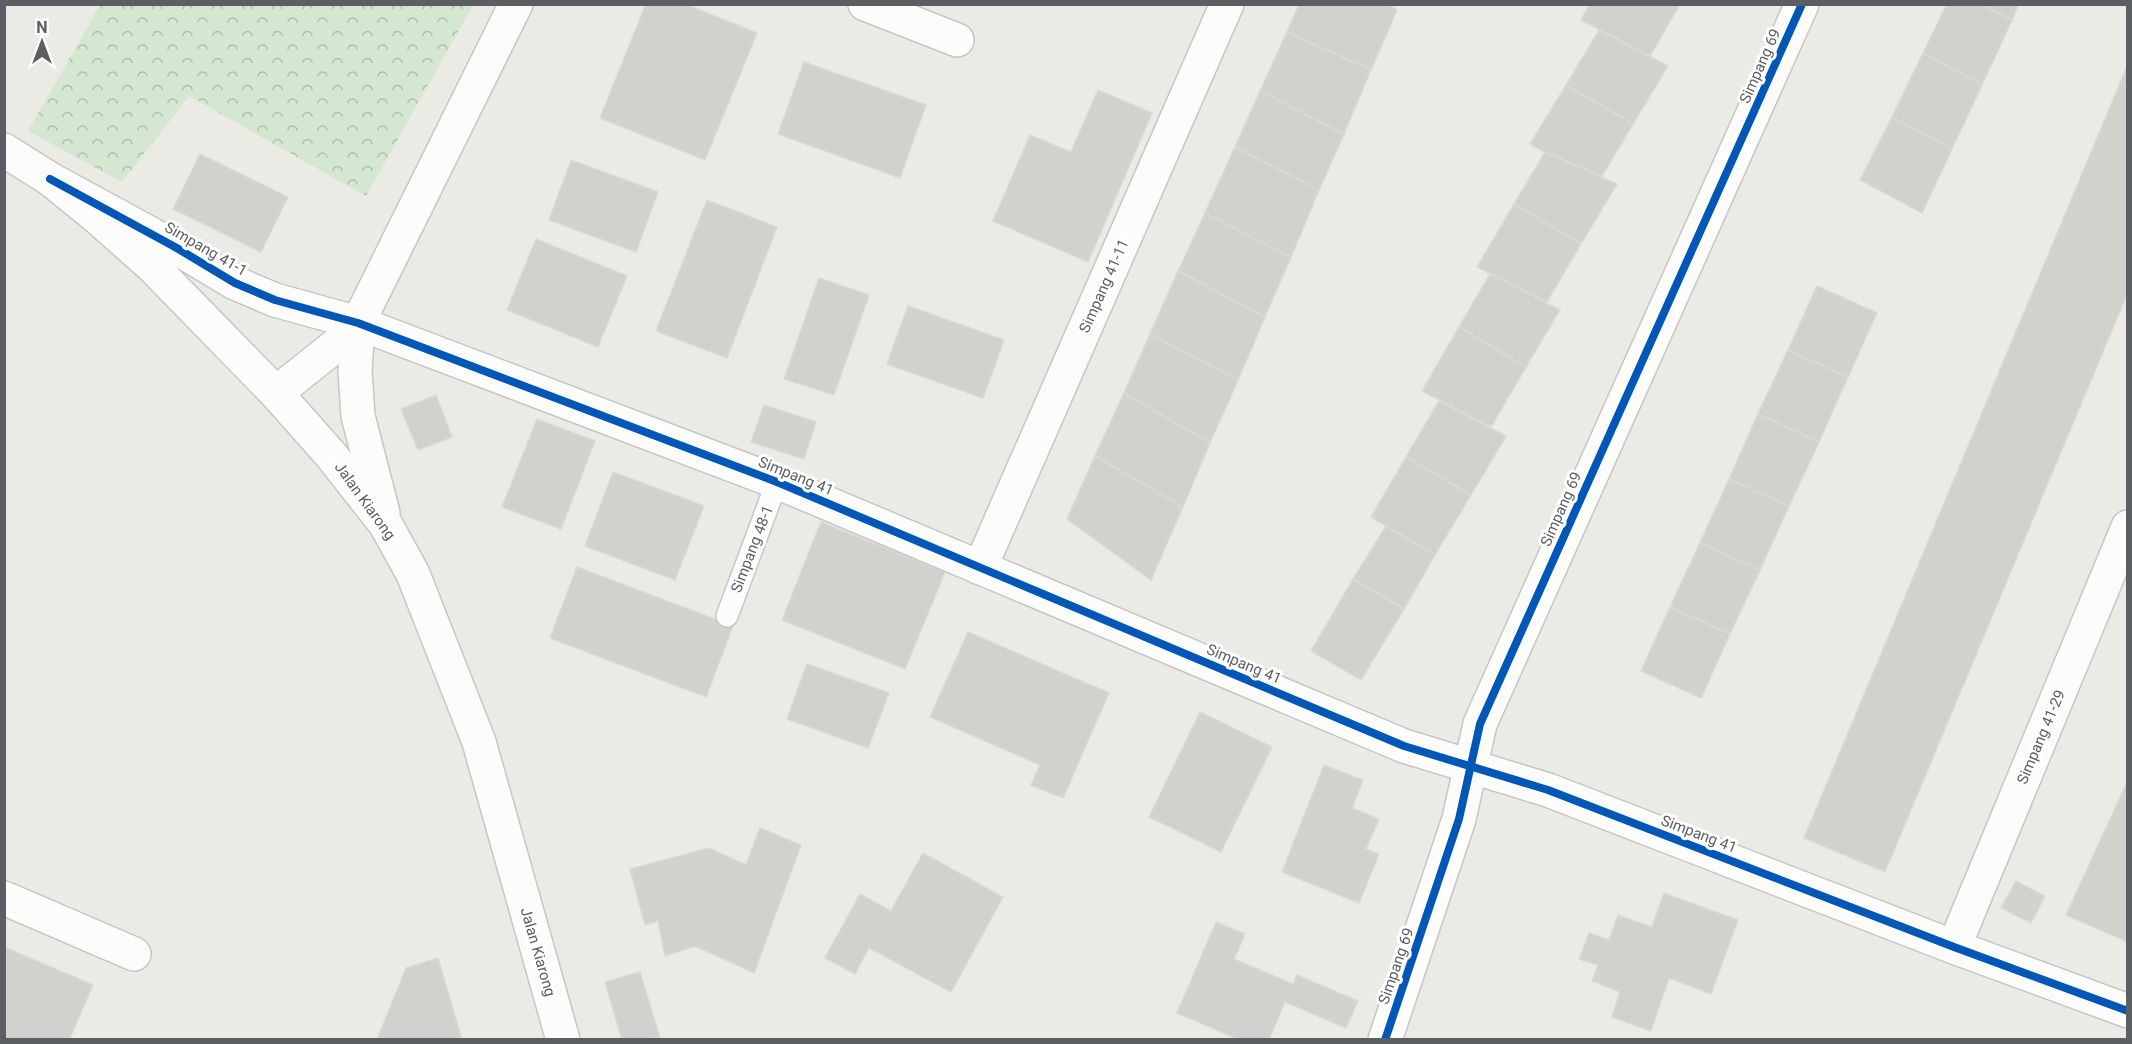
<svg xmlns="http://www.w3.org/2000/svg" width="2132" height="1044" viewBox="0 0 2132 1044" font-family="Roboto,sans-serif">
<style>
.forest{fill:url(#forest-crowns)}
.building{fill:#d1d1ce;stroke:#dad9d4;stroke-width:1.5}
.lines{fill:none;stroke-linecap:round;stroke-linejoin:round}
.lane-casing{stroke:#c6c6c6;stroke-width:24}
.street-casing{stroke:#c6c6c6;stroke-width:36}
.lane{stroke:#fcfcfb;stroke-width:21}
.street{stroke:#fcfcfb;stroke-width:33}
.cycleway-casing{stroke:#fff;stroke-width:11}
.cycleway{stroke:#0057b8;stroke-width:8}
.labels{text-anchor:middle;stroke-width:6;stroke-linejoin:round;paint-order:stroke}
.street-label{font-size:15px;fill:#5b5e63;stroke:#fff}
</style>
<defs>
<pattern id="forest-crowns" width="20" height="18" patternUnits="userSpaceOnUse" patternTransform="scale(1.5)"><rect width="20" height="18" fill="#d3e7d1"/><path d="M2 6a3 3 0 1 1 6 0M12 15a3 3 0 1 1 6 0" fill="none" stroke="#aebead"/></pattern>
</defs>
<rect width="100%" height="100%" fill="#ebeae5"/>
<polygon class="forest" points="100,5 100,4 473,5 366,196 189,96 122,182 28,131"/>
<g class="building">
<polygon points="646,4 685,4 757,33 705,160 600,118"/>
<polygon points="1299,4 1387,4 1397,10 1371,70 1287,32"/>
<polygon points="1590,4 1680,4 1650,56 1581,20"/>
<polygon points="1947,4 1981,4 2012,20 1982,85 1923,53"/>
<polygon points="1981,4 2019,4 2012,20"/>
<polygon points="1599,30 1668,66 1633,124 1566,85"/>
<polygon points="1287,32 1371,70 1344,134 1260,91"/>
<polygon points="1923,53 1982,85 1952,149 1892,117"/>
<polygon points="804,62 926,105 900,178 778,134"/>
<polygon points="2128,64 2128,292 1885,872 1804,838"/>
<polygon points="1566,85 1633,124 1602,176 1545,152 1530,144"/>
<polygon points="1098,90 1152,113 1088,262 993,221 1030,135 1071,152"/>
<polygon points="1260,91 1344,134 1319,190 1235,147"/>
<polygon points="1892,117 1952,149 1922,213 1860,180"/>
<polygon points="1235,147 1319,190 1291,257 1205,213"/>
<polygon points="1545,152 1617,184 1581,244 1514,204"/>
<polygon points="200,154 288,197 261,252 173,209"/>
<polygon points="571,160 658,192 636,252 549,220"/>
<polygon points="707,200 777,227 727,358 656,331"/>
<polygon points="1514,204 1581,244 1547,302 1477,267"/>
<polygon points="1205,213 1291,257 1265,317 1178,271"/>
<polygon points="536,239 627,276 598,347 507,310"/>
<polygon points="1178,271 1265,317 1238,380 1150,334"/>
<polygon points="1490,274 1560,310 1526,367 1459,327"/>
<polygon points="819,278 869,295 834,395 784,379"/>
<polygon points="1817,286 1877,313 1848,377 1788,350"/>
<polygon points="908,306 1004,340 983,398 887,364"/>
<polygon points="1459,327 1526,367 1491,427 1422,391"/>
<polygon points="1150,334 1238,380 1210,443 1124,393"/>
<polygon points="1788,350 1848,377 1819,442 1758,414"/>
<polygon points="1124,393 1210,443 1183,507 1095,456"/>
<polygon points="436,395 452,437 418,450 401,409"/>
<polygon points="1439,401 1506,436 1471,495 1406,457"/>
<polygon points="764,405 816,422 804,459 751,442"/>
<polygon points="1758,414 1819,442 1789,506 1729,479"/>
<polygon points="537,419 595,441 561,529 502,507"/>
<polygon points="1095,456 1183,507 1151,580 1067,519"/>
<polygon points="1406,457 1471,495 1435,555 1371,517"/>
<polygon points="613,472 704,506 675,580 585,546"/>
<polygon points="1729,479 1789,506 1760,570 1700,543"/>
<polygon points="821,522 945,572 905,669 782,620"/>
<polygon points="1386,526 1435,555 1404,609 1353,579"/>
<polygon points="1700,543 1760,570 1730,634 1670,607"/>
<polygon points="577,567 733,626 706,697 550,638"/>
<polygon points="1353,579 1404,609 1361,680 1311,651"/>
<polygon points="1670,607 1730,634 1701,698 1641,671"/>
<polygon points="968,632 1109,693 1063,798 1031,785 1040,765 930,717"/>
<polygon points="807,664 889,693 868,748 787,719"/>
<polygon points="1200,712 1272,747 1221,852 1149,817"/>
<polygon points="1324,765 1363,780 1352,808 1379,819 1366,849 1379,854 1359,903 1282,872"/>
<polygon points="2128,780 2128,942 2066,915"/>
<polygon points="760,828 801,845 754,973 695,946 665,956 658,921 645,925 630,869 709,848 746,865"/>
<polygon points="923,853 1003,897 951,992 869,948 855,974 825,958 860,894 891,911"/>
<polygon points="2016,881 2045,896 2031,923 2001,908"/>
<polygon points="1664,893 1738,920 1711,994 1669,978 1651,1031 1612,1017 1620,992 1592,981 1598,965 1579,959 1589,933 1609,940 1618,915 1652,927"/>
<polygon points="1216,922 1245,934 1234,959 1293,984 1297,975 1358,1001 1346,1028 1285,1002 1269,1040 1240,1040 1177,1013"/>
<polygon points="4,947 93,985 69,1040 4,1040"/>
<polygon points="438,958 462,1040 377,1040 406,968"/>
<polygon points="640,972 660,1038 622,1040 605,982"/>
</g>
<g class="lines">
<g class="lane-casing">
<polyline id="lane" points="727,616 777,482"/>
</g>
<g class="street-casing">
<g id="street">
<polyline points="865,4 957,40"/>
<polyline points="4,150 50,179 98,218 152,266 276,393 331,455 386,525 413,574 479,742 563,1040"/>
<polyline points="50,179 175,247 235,283 275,300 358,323 777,482 1404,746 1548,790 1954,947 2128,1011"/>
<polyline points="358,323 355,371 358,416 383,513"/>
<polyline points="276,393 340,342 358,323 516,4"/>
<polyline points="980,568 1227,4"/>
<polyline points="4,898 134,954"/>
<polyline points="1954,947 2128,527"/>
<polyline points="1385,1040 1459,819 1480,724 1802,4"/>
</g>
</g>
<use href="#lane" class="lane"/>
<use href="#street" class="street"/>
<g class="cycleway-casing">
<g id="cycleway">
<polyline points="50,179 175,247 235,283 275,300 358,323 777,482 1404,746 1548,790 1954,947 2128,1011"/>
<polyline points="1385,1040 1459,819 1480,724 1802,4"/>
</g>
</g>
<use href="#cycleway" class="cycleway"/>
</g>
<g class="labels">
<g class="street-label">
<text transform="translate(1760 66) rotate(-66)" y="5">Simpang 69</text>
<text transform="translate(206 249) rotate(30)" y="5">Simpang 41-1</text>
<text transform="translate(1104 286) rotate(-66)" y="5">Simpang 41-11</text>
<text transform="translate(796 476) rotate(22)" y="5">Simpang 41</text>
<text transform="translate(365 501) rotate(54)" y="5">Jalan Kiarong</text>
<text transform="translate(1561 509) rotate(-66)" y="5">Simpang 69</text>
<text transform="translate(752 549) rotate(-69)" y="5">Simpang 48-1</text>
<text transform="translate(1244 664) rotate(23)" y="5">Simpang 41</text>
<text transform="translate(2041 737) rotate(-67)" y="5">Simpang 41-29</text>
<text transform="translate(1699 834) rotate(21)" y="5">Simpang 41</text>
<text transform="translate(538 952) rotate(74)" y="5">Jalan Kiarong</text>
<text transform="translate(1396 966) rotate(-71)" y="5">Simpang 69</text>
</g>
</g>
<rect width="2132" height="1044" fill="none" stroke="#5b5e63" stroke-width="12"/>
<g transform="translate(42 42)" stroke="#ffffff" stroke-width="4.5" paint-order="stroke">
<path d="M0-4.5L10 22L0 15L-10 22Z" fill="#5b5e63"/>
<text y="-9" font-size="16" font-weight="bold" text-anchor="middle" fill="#5b5e63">N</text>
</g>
</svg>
